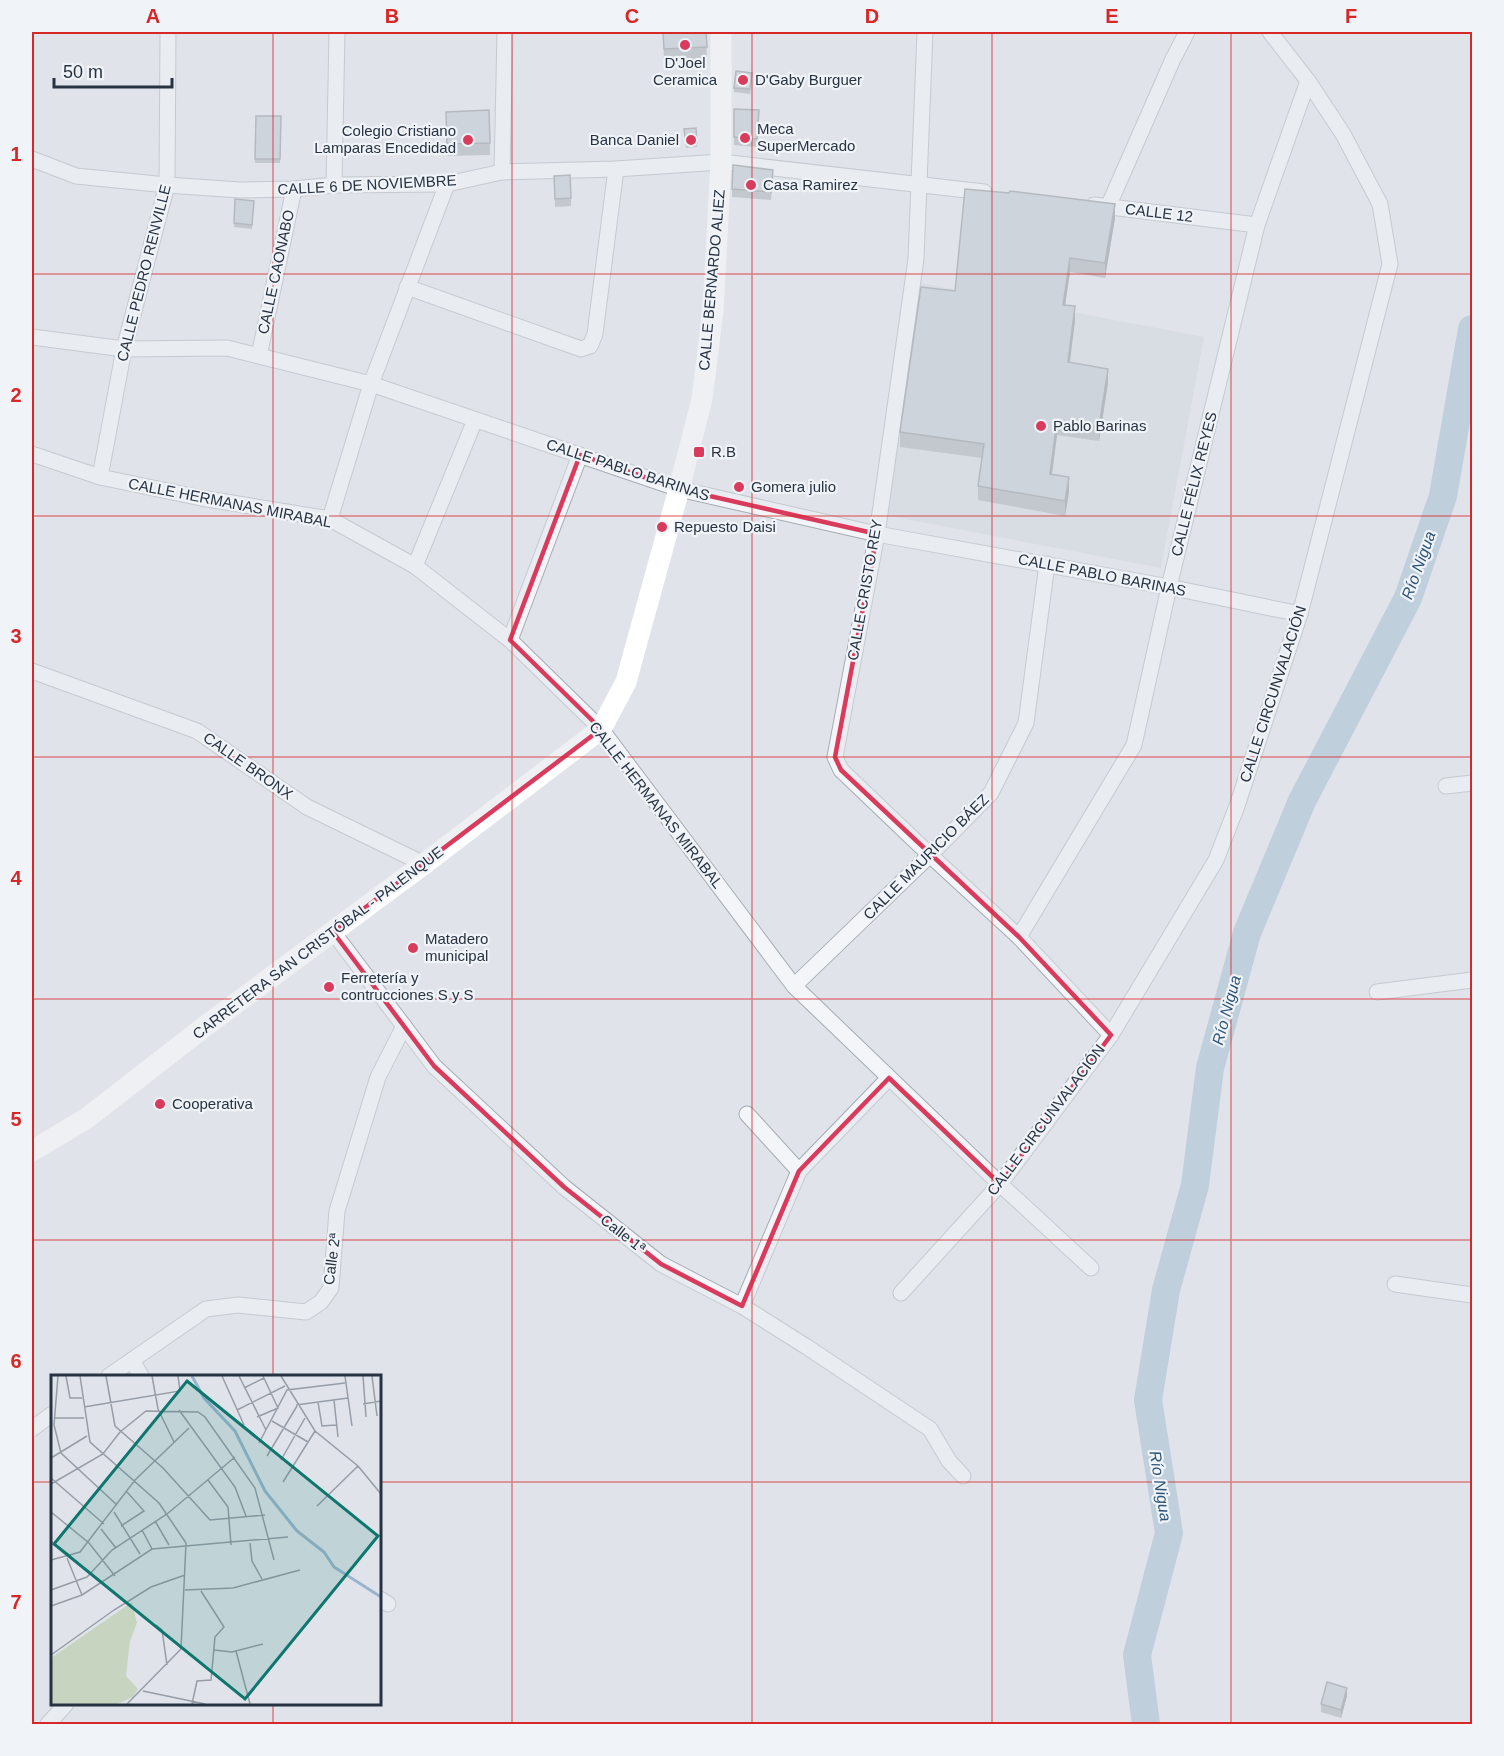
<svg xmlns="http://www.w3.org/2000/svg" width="1504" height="1756" viewBox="0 0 1504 1756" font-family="Helvetica,sans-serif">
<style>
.built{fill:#ced4dc}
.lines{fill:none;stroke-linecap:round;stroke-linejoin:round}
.river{stroke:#98b5cd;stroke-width:28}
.minor-casing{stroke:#a5abb5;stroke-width:17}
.minor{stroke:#f3f5f8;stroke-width:15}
.secondary{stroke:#fff;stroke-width:21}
.wall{fill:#9fa6ae}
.shaded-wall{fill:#82878d}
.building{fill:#b9c1ca;stroke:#82878d;stroke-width:1.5}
.marked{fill:none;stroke:#d93b5d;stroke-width:4.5;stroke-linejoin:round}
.grid{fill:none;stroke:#d62828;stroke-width:1.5;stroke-opacity:0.55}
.poi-dot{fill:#d93b5d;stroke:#f0f3f7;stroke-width:2}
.labels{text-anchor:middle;stroke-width:4.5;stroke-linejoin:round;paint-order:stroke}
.poi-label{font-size:15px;fill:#273343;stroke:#f0f3f7;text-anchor:start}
.street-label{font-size:15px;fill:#273343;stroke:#f0f3f7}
.water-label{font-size:16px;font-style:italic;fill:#2e557a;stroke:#f0f3f7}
.inset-river{fill:none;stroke:#98b5cd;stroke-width:3}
.inset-road{fill:none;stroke:#969da7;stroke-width:1.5}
.view{fill:#0f766e;fill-opacity:0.15;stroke:#0f766e;stroke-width:3}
.inset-edge{fill:none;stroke:#273343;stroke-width:3}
.neatline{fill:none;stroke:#d62828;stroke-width:2}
.grid-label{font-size:20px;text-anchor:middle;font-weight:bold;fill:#d62828}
</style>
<rect width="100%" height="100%" fill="#e0e4ea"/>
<polygon class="built" points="921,283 1204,337 1161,568 879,514"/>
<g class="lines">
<polyline class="river" points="1146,1724 1137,1655 1169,1533 1148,1400 1166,1290 1195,1185 1210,1068 1247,933 1302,801 1408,598 1443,496 1472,329"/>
<g class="minor-casing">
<g id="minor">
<polyline points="925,32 916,259 877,534 835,757 841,770 930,855 1019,937 1111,1035"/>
<polyline points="32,159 76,176 167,185 240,190 294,189 334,185 447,184 502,172 616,169 721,162 984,192"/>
<polyline points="502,172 505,32"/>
<polyline points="334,185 337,32"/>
<polyline points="1094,205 1257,225"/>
<polyline points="1108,207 1173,59 1187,32"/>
<polyline points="407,287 581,349 590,346 595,334 616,169"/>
<polyline points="32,337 124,349 227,348 371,384 679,489 877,534 1169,587 1300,614"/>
<polyline points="259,356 294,189"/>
<polyline points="32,454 100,477 201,498 330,519 415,566 510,640 601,729 794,986 1000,1184 1091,1268"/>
<polyline points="100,477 124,349 167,185 168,32"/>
<polyline points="330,519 371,384 447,184"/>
<polyline points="415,566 475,420"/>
<polyline points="510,640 580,455"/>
<polyline points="32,671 197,731 307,807 424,864"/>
<polyline points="1446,786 1472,783"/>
<polyline points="333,932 434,1066 564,1187 661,1264 742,1306 807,1347 930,1429 949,1461 963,1476"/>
<polyline points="1019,937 1134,745 1169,587 1257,225 1308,81"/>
<polyline points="794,986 930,855 991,793 1026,723 1047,564"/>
<polyline points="1377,992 1472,980"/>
<polyline points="747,1114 799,1171"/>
<polyline points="1395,1284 1472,1295"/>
<polyline points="901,1293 1000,1184 1111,1035 1216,860 1237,806 1300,614 1390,264 1380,204 1343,134 1308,81 1270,32"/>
<polyline points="742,1306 799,1171 889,1078"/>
<polyline points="132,1360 141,1376"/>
<polyline points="109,1376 206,1309 238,1305 306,1312 321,1302 331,1288 337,1211 378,1077 404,1026"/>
<polyline points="32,1429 52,1414"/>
<polyline points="380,1599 388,1604"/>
<polyline points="48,1724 66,1704"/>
</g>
</g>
<use href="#minor" class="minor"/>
<polyline class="secondary" points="32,1151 87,1118 208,1024 424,864 601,729 626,682 679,489 702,399 713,310 721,162 721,32"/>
</g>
<g class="wall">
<polygon points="663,32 706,32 707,59 664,60"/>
<polygon points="752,77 750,94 734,92 734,88"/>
<polygon points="734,109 759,119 757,147 734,145"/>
<polygon points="256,116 281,116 280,163 255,163"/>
<polygon points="446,124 490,143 490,155 447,156"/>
<polygon points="696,128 697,147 686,148 684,129"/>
<polygon points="554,176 571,198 571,206 555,207"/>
<polygon points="773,178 771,200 732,197 732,189"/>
<polygon points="235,199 254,201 252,229 234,227"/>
<polygon points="1115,218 1105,278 1070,272 1065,305 1075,321 1069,362 1108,383 1099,441 1057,435 1052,474 1069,492 1065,516 978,500 978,486 982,458 900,447 900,432 955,291"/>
<polygon points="1347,1696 1341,1718 1321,1712 1321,1704"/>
</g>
<g class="shaded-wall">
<polygon points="1115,204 1115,218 1105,278 1105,263"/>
<polygon points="1070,258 1070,272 1063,319 1063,305"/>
<polygon points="1075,306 1075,321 1068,377 1068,362"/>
<polygon points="1108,369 1108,383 1099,441 1099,427"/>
<polygon points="1057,420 1057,435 1050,488 1050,474"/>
<polygon points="1069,477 1069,492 1065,516 1065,501"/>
<polygon points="1347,1688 1347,1696 1341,1718 1341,1710"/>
</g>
<g class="building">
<polygon points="663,32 706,32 707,47 664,49"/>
<polygon points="736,71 752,73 750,89 734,88"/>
<polygon points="734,109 759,110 757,139 734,137"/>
<polygon points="489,110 490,143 447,144 446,112"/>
<polygon points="256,116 281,116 280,159 255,159"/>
<polygon points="696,128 697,143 686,144 684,129"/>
<polygon points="733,165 773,170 771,192 732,189"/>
<polygon points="570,175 571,198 555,199 554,176"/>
<polygon points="965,189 1009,193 1010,191 1115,204 1105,263 1070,258 1063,305 1075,306 1068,362 1108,369 1099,427 1057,420 1050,474 1069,477 1065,501 978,486 984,444 900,432 921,287 955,291"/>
<polygon points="235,199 254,201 252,225 234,223"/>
<polygon points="1327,1682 1347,1688 1341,1710 1321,1704"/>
</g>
<path d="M0 0H1504V1756H0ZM580 455 679 489 877 534 835 757 841 770 1019 937 1111 1035 1000 1184 889 1078 799 1171 742 1306 661 1264 564 1187 434 1066 333 932 601 729 510 640Z" fill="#e0e4ea" fill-opacity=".55" fill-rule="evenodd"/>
<path class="marked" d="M580 455 679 489 877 534 835 757 841 770 1019 937 1111 1035 1000 1184 889 1078 799 1171 742 1306 661 1264 564 1187 434 1066 333 932 601 729 510 640Z"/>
<path class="grid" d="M273 32V1376M512 32V1724M752 32V1724M992 32V1724M1231 32V1724M32 274H1472M32 516H1472M32 757H1472M32 999H1472M32 1240H1472M32 1482H52M380 1482H1472M273 1704V1724"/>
<g class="poi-dot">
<circle cx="685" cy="45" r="6"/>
<circle cx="743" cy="80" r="6"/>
<circle cx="745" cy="138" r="6"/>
<circle cx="468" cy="140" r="6"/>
<circle cx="691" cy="140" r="6"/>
<circle cx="751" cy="185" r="6"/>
<circle cx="1041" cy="426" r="6"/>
<rect x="693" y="446" width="12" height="12" rx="3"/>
<circle cx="739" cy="487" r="6"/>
<circle cx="662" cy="527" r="6"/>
<circle cx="413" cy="948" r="6"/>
<circle cx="329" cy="987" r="6"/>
<circle cx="160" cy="1104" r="6"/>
</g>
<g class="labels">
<g class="poi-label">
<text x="685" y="68" text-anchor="middle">D'Joel<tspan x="685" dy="17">Ceramica</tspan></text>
<text x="755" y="85">D'Gaby Burguer</text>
<text x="757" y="134">Meca<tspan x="757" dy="17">SuperMercado</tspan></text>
<text x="456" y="136" text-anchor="end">Colegio Cristiano<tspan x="456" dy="17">Lamparas Encedidad</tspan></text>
<text x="679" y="145" text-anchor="end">Banca Daniel</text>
<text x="763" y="190">Casa Ramirez</text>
<text x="1053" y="431">Pablo Barinas</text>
<text x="711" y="457">R.B</text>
<text x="751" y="492">Gomera julio</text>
<text x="674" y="532">Repuesto Daisi</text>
<text x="425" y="944">Matadero<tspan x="425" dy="17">municipal</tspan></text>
<text x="341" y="983">Ferretería y<tspan x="341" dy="17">contrucciones S y S</tspan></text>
<text x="172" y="1109">Cooperativa</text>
</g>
<g class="street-label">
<text transform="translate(367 185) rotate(-3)" y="5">CALLE 6 DE NOVIEMBRE</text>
<text transform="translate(1159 213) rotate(7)" y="5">CALLE 12</text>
<text transform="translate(276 272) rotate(-78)" y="5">CALLE CAONABO</text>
<text transform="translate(144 273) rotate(-76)" y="5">CALLE PEDRO RENVILLE</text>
<text transform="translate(712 280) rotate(-85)" y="5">CALLE BERNARDO ALIEZ</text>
<text transform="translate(628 470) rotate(18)" y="5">CALLE PABLO BARINAS</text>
<text transform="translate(1194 484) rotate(-76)" y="5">CALLE FÉLIX REYES</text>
<text transform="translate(230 503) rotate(11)" y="5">CALLE HERMANAS MIRABAL</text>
<text transform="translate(1102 575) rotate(11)" y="5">CALLE PABLO BARINAS</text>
<text transform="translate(865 590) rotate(-80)" y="5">CALLE CRISTO REY</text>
<text transform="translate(1273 694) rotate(-72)" y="5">CALLE CIRCUNVALACIÓN</text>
<text transform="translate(248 766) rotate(35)" y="5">CALLE BRONX</text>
<text transform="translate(656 805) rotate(52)" y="5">CALLE HERMANAS MIRABAL</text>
<text transform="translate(926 857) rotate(-45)" y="5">CALLE MAURICIO BÁEZ</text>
<text transform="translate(318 943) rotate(-37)" y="5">CARRETERA SAN CRISTÓBAL - PALENQUE</text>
<text transform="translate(1046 1120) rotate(-53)" y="5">CALLE CIRCUNVALACIÓN</text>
<text transform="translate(623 1234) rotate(38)" y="5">Calle 1ª</text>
<text transform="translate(332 1259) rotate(-83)" y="5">Calle 2ª</text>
</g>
<g class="water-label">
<text transform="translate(1418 565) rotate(-70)" y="6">Río Nigua</text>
<text transform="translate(1226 1010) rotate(-75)" y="6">Río Nigua</text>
<text transform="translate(1161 1486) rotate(81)" y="6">Río Nigua</text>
</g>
</g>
<g transform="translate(51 1375)">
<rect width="330" height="330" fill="#e0e4ea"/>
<path d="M81 227 86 248 79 266 75 301 87 314 82 322 66 329H0V283Z" fill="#c7d5c0"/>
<path class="inset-river" d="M141 1 153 23 184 56 214 116 246 156 273 177 283 192 330 222"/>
<path class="inset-road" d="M7 1 3 50 10 78 66 130M15 1 19 23H31M29 1 39 67 108 128 135 168 130 274 76 329M55 1 64 51 112 93 159 145 214 140M101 1 107 34 123 67M171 1 193 50M188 1 215 55M230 1 264 56 307 91 330 119M294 1 301 51M312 1 315 42M321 1 326 41M193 13 213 3M283 25 287 62M267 27 271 51 285 50M312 29 330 26M245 30 297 23M33 32 129 16 127 1M128 35 184 112 195 141M186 35 234 11M206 42 227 33 212 1M4 43H33M221 46 257 67M208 68 236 15 294 8M216 81 246 31M0 83 36 61M230 85 254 43M0 103 53 149M157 105 177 132 180 170M232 107 264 56M0 109 52 79 69 57 95 36 147 37 154 42 204 113 223 185M266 131 307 91M0 137 38 168 64 201M63 137 89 179M104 146 118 170M70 151 93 136 76 117M50 154 65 173M91 155 101 174M0 166 20 181M199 168 201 186 211 204M16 183 31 220M0 185 29 177 84 105 138 53M0 215 36 202 61 175 116 139 184 82M134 215 182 213 249 195M0 231 31 220 101 174 237 162M105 250 111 255 116 290M163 275 181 277 212 269M185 276 199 329M0 280 63 235 100 212 134 200M92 316 154 329M141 329 146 306 160 305 164 262 173 252 150 216"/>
<path class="view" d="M136 6 327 161 194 324 3 169Z"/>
<rect width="330" height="330" class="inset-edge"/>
</g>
<rect width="1504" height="1756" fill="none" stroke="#f0f3f7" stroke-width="66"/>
<path d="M54 78v9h118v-9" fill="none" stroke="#273343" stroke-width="3"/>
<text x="63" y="78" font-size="18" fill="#273343" stroke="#f0f3f7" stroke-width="4.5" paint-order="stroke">50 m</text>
<rect x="33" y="33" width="1438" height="1690" class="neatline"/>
<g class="grid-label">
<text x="153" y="23">A</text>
<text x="392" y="23">B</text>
<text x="632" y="23">C</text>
<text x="872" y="23">D</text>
<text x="1112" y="23">E</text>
<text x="1351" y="23">F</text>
<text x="16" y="161">1</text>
<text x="16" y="402">2</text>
<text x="16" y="643">3</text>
<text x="16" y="885">4</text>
<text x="16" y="1126">5</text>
<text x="16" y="1368">6</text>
<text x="16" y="1609">7</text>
</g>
</svg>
